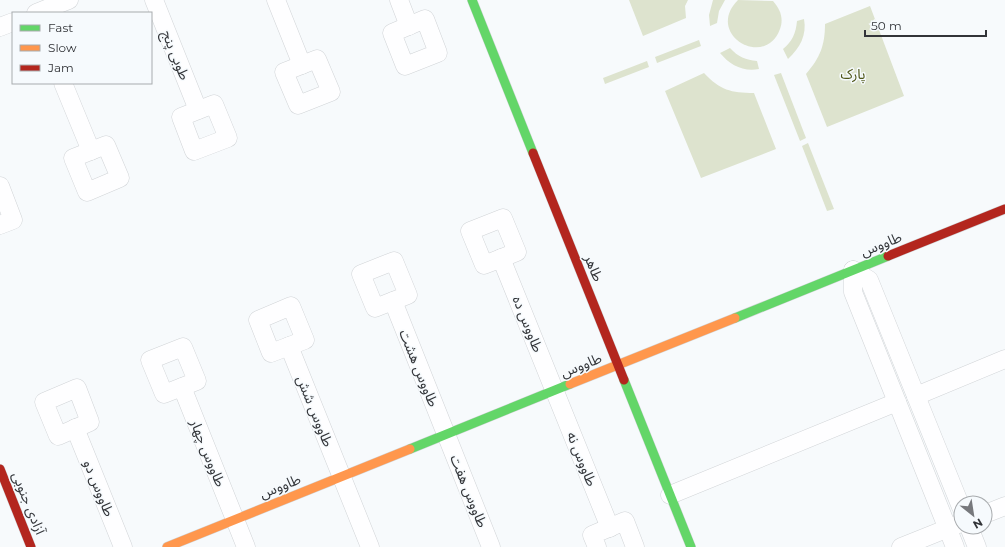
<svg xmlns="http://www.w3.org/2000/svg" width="1005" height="547" viewBox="0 0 1005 547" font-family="Montserrat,'Noto Sans Arabic',sans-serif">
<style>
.green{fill:#dde3ce}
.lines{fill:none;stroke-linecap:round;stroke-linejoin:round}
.street-casing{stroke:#d1d4d7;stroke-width:19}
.fast-casing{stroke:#d1d4d7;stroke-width:10}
.slow-casing{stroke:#d1d4d7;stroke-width:10}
.jam-casing{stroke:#d1d4d7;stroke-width:10}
.street{stroke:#fefeff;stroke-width:18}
.fast{stroke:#63d668;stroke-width:9}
.slow{stroke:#ff974d;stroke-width:9}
.jam{stroke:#b3261e;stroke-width:9}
.labels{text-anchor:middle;stroke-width:3;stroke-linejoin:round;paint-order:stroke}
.street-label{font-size:14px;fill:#323438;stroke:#f6fafd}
.park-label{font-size:14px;fill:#4d5516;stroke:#f6fafd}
</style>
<rect width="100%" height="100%" fill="#f7fafc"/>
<g class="green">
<polygon points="629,0 688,0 685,6 686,18 643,36"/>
<polygon points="713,0 725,0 719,11 717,23 710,26 709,15"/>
<path d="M738 0 773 1C780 9 784 18 780 29 765 70 704 34 738 0Z"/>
<path d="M870 6 904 96 827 127 806 74C820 58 825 45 825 24Z"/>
<path d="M804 19C807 35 800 48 788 59L783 49C792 42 796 33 797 21Z"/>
<polygon points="699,40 701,46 657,63 655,57"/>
<path d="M730 48C738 57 746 60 757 61L759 69C743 72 730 65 720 53Z"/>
<polygon points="647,61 649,67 605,84 603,78"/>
<path d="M704 73C720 90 731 93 754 93L776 149 701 178 665 91Z"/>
<polygon points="781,73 806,138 800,141 774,75"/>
<polygon points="808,143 834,209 827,211 802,146"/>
</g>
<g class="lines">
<g class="street-casing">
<g id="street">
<polyline points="154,0 198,110"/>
<polyline points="276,0 302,65"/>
<polyline points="399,0 409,26"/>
<polyline points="36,13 69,0"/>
<polygon points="425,19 438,53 405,66 392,33"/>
<polyline points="0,27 13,22"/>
<polygon points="317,59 331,92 298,105 284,72"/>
<polyline points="63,83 91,151"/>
<polygon points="214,104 228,138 194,151 181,117"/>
<polygon points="106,145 120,178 87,192 73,158"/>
<polyline points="0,186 13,220 0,225"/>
<polygon points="503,218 517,252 484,265 470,231"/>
<polyline points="501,258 610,528"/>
<polygon points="394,261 408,295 375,308 361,274"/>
<polyline points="853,270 853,292 955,547"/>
<polyline points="853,270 869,280 961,507"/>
<polyline points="393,301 491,547"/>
<polygon points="291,306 305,340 271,353 258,320"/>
<polyline points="289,346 370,547"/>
<polygon points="183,347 197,381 164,394 150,360"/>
<polyline points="182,387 246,547"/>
<polygon points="77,388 90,422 58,436 44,402"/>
<polyline points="916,396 1005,359"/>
<polyline points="75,428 123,547"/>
<polyline points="670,495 897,402"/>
<polyline points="985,514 1005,506"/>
<polyline points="969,527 977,547"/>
<polyline points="597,547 592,535 625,521 635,547"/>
<polyline points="901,547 961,523"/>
</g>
</g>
<g class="fast-casing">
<g id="fast">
<polyline points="472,0 533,153"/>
<polyline points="735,318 888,256"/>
<polyline points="624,380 691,547"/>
<polyline points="410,449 570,384"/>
</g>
</g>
<g class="slow-casing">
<g id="slow">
<polyline points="570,384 735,318"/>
<polyline points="167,547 410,449"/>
</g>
</g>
<g class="jam-casing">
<g id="jam">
<polyline points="533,153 624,380"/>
<polyline points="888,256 1005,209"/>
<polyline points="0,469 31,547"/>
</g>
</g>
<use href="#street" class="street"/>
<use href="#fast" class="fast"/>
<use href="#slow" class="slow"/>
<use href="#jam" class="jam"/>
</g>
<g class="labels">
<g class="street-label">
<text transform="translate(176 55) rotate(68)" y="5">طوبی پنج</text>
<text transform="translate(881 244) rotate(-22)" y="5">طاووس</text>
<text transform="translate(594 268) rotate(68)" y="5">طاهر</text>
<text transform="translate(528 324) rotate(68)" y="5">طاووس ده</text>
<text transform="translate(581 365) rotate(-22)" y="5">طاووس</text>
<text transform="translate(419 368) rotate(68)" y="5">طاووس هشت</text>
<text transform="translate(315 411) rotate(68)" y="5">طاووس شش</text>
<text transform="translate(208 453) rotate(68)" y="5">طاووس چهار</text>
<text transform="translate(582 459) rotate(68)" y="5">طاووس نه</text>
<text transform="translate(280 486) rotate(-22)" y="5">طاووس</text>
<text transform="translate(99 488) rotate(68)" y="5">طاووس دو</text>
<text transform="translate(469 491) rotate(68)" y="5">طاووس هفت</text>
<text transform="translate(29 503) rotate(68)" y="5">آزادی جنوبی</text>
</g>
<g class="park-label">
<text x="853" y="79">پارک</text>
</g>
</g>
<rect x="12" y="12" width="140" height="72" fill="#f6fafd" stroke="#a8abae"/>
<rect x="20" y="25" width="20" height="6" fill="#63d668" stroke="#a8abae"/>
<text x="48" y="32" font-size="12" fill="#323438">Fast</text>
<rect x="20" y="45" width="20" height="6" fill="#ff974d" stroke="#a8abae"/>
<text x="48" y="52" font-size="12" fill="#323438">Slow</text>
<rect x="20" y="65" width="20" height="6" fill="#b3261e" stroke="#a8abae"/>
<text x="48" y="72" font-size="12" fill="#323438">Jam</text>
<g transform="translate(973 515) rotate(150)"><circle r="19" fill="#f6fafd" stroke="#a8abae"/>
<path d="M0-3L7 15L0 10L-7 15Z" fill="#77797d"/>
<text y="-6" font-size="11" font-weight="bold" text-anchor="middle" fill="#323438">N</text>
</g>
<path d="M865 30v6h121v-6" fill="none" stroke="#323438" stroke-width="2"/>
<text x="871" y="30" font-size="12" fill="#323438" stroke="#f6fafd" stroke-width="3" paint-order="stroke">50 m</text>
</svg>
